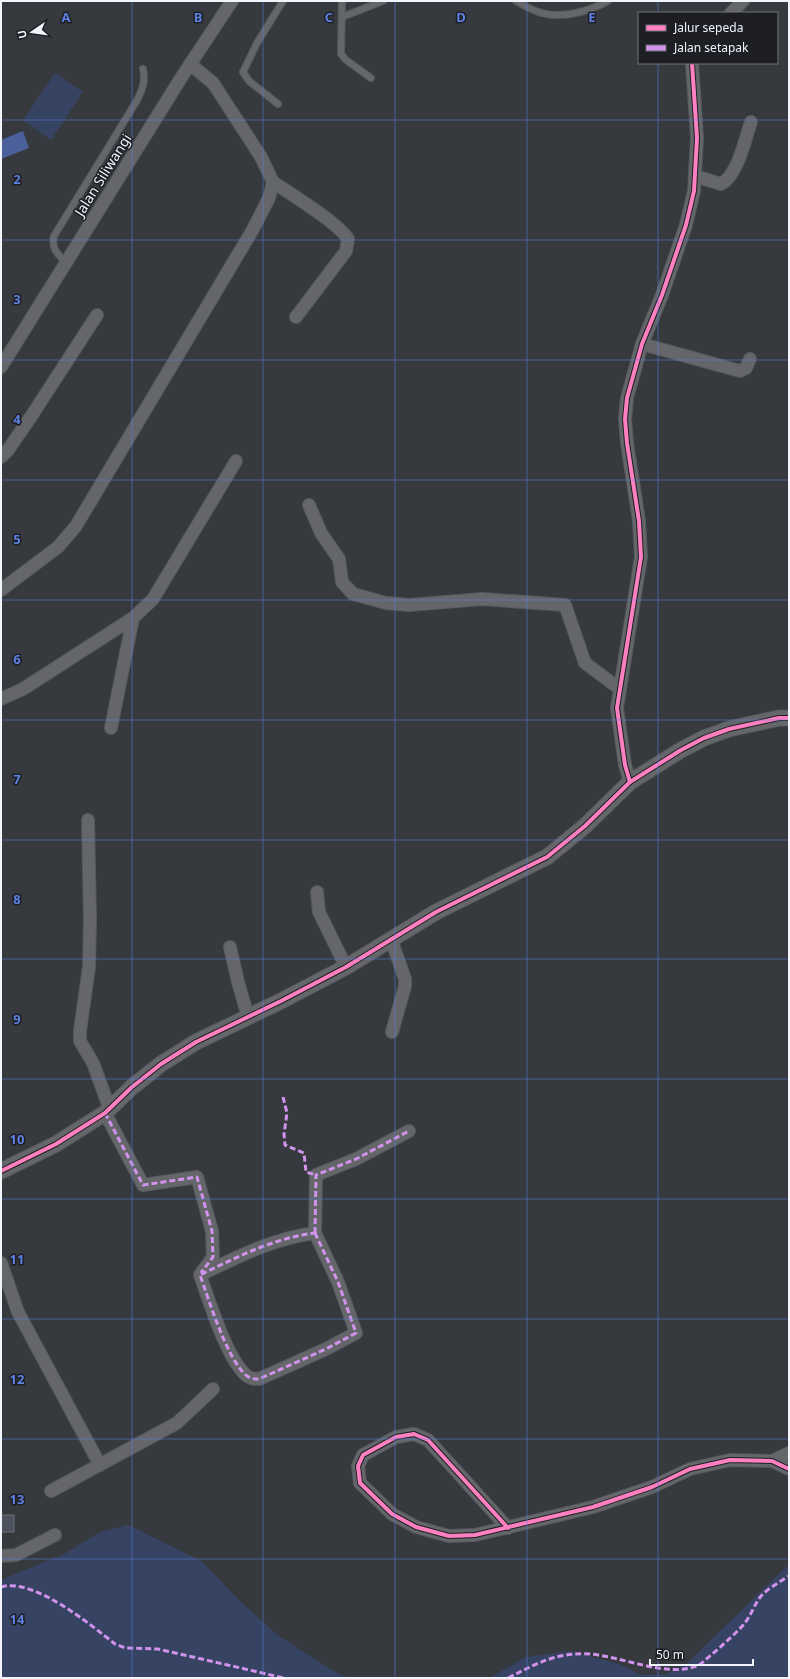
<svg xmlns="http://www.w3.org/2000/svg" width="790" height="1679" viewBox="0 0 790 1679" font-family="'Noto Sans',sans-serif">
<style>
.green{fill:#374363}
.water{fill:#4c609c}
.building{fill:#4d525f;stroke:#6a6c70}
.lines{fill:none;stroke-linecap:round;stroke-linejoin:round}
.service-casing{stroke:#55585d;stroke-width:8}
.minor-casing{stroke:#55585d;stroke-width:14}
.tertiary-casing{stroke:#55585d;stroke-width:17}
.service{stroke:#64666a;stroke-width:6}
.minor{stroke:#64666a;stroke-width:12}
.tertiary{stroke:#64666a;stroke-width:15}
.quiet{stroke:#d193ec;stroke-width:3;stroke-dasharray:6 3;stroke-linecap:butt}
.cycleway-casing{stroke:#1d1f24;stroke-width:6}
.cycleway{stroke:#ff80c0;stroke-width:4}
.grid{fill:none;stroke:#5d80e2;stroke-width:1;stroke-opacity:0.55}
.labels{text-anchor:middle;stroke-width:3;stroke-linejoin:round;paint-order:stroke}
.street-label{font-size:14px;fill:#f1f4fb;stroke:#1d1f24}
.grid-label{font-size:13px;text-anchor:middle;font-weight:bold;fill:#5d80e2;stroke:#1d1f24;stroke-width:3;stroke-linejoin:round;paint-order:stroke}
</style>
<rect width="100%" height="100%" fill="#36393e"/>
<g class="green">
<polygon points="55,73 83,92 51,140 23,120"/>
<polygon points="128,1525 201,1561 241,1602 279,1636 335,1672 349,1678 1,1678 1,1580 64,1554 101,1532"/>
<polygon points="789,1564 789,1678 489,1678 526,1657 569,1651 619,1664 641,1675 666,1674 685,1665"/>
</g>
<polygon class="water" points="23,131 29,148 1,159 1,140"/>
<rect class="building" x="1" y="1515" width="13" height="17"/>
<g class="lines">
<g class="service-casing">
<g id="service">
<polyline points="342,1 341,54 346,60 371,78"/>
<path d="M516 1C525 6 533 11 542 13 563 19 590 11 608 1"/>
<polyline points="342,17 383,1"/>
<polyline points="278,104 249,81 243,72 257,43 283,1"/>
<path d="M66 263C58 254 51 249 54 236L136 102C142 91 146 81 143 69"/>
</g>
</g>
<g class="minor-casing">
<g id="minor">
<polyline points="731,13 743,1"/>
<path d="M695 176 721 184C738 175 745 139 751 122"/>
<path d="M273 182C292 195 337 222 348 239L346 251 296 317"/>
<polyline points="642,344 740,371 746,368 750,359"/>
<polyline points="1,367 181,78 232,1"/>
<polyline points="1,457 8,450 32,415 97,315"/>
<polyline points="309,505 321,533 339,559 342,582 353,594 386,603 409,605 482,599 565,605 585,663 620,689"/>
<polyline points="1,590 58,547 76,526 252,231 269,198 273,182 261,157 213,83 190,64"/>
<polyline points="1,699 23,689 133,618 153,599 236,461"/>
<polyline points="111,728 133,618"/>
<polyline points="630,782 625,765 617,708 641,557 639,521 627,443 625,419 627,398 642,344 662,295 686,225 694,191 697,138 692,63"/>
<polyline points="88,820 90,919 89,967 80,1031 80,1041 93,1063 109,1107"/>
<polyline points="317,892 319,912 346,967"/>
<polyline points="391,939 405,979 405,986 392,1032"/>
<polyline points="230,947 238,982 248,1017"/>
<polyline points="105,1113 143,1185 197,1177 212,1231 213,1257 202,1272"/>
<path d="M315 1233 338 1282 356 1333 326 1349 259 1379C254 1379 251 1379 247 1376 227 1360 209 1300 200 1275 237 1257 274 1238 315 1233Z"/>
<polyline points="315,1233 316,1175 356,1159 409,1131"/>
<polyline points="1,1263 18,1312 100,1465"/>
<polyline points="772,1461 789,1453"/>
<polyline points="51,1491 177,1423 213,1389"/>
<polyline points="508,1528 428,1440 414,1434 396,1437 363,1455 358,1466 360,1483 392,1514 416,1527 449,1536 475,1535 593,1507 652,1487 690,1469 730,1460 772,1461 789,1469"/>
<polyline points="1,1556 16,1555 55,1535"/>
</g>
</g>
<g class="tertiary-casing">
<polyline id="tertiary" points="1,1171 56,1144 105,1113 132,1087 161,1064 196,1042 281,1001 346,967 436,912 547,857 585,826 630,782 681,750 704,738 729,729 779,718 789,718"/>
</g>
<use href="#service" class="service"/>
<use href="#minor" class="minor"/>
<use href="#tertiary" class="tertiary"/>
<g class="quiet">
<polyline points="283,1097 287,1113 284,1134 285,1145 304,1153 306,1172 316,1175"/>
<polyline points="105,1113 143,1185 197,1177 212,1231 213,1257 201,1273"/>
<path d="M315 1233 338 1282 356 1333 326 1349 259 1379C254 1379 251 1379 247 1376 227 1360 209 1300 200 1275 237 1257 274 1238 315 1233Z"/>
<polyline points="315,1233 316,1175 356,1159 409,1131"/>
<path d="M1 1587C33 1577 91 1625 115 1644L125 1648 158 1649 284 1678"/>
<path d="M508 1678C536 1664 556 1652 589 1654 622 1656 668 1679 699 1665 706 1660 739 1631 744 1624 752 1615 755 1601 764 1593 771 1587 781 1581 789 1576"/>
</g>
<g class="cycleway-casing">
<g id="cycleway">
<polyline points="630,782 625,765 617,708 641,557 639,521 627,443 625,419 627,398 642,344 662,295 686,225 694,191 697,138 692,63"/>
<polyline points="1,1171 56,1144 105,1113 132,1087 161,1064 196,1042 281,1001 346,967 436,912 547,857 585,826 630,782 681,750 704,738 729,729 779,718 789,718"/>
<polyline points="508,1528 428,1440 414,1434 396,1437 363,1455 358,1466 360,1483 392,1514 416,1527 449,1536 475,1535 593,1507 652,1487 690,1469 730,1460 772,1461 789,1469"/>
</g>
</g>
<use href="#cycleway" class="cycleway"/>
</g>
<path class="grid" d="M132 1V1678M263 1V1678M395 1V1678M527 1V1678M658 1V13M658 63V1678M1 120H789M1 240H789M1 360H789M1 480H789M1 600H789M1 720H789M1 840H789M1 959H789M1 1079H789M1 1199H789M1 1319H789M1 1439H789M1 1559H789"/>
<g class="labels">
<g class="street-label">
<text transform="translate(103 175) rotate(-58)" y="5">Jalan Siliwangi</text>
</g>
</g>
<g class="grid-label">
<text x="66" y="22">A</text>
<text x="198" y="22">B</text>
<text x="329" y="22">C</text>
<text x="461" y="22">D</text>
<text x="592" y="22">E</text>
<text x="17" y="184">2</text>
<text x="17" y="304">3</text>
<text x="17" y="424">4</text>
<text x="17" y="544">5</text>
<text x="17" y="664">6</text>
<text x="17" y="784">7</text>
<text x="17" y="904">8</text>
<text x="17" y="1024">9</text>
<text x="17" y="1144">10</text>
<text x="17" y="1264">11</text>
<text x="17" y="1384">12</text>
<text x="17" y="1504">13</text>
<text x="17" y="1624">14</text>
</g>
<rect width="790" height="1679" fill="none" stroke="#f1f4fb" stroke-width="4"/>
<rect x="638" y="12" width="140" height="52" fill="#1d1f24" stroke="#72747a"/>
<rect x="646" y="25" width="20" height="6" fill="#ff80c0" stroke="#72747a"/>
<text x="674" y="32" font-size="12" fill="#f1f4fb">Jalur sepeda</text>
<rect x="646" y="45" width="20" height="6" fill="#d193ec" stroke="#72747a"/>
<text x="674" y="52" font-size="12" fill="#f1f4fb">Jalan setapak</text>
<g transform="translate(32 32) rotate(257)" stroke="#1d1f24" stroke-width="3" paint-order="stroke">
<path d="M0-3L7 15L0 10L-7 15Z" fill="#f1f4fb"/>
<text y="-6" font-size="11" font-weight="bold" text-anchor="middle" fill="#f1f4fb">U</text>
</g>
<path d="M650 1659v6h103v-6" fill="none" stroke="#f1f4fb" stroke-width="2"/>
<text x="656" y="1659" font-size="12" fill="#f1f4fb" stroke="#1d1f24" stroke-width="3" paint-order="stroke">50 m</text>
</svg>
